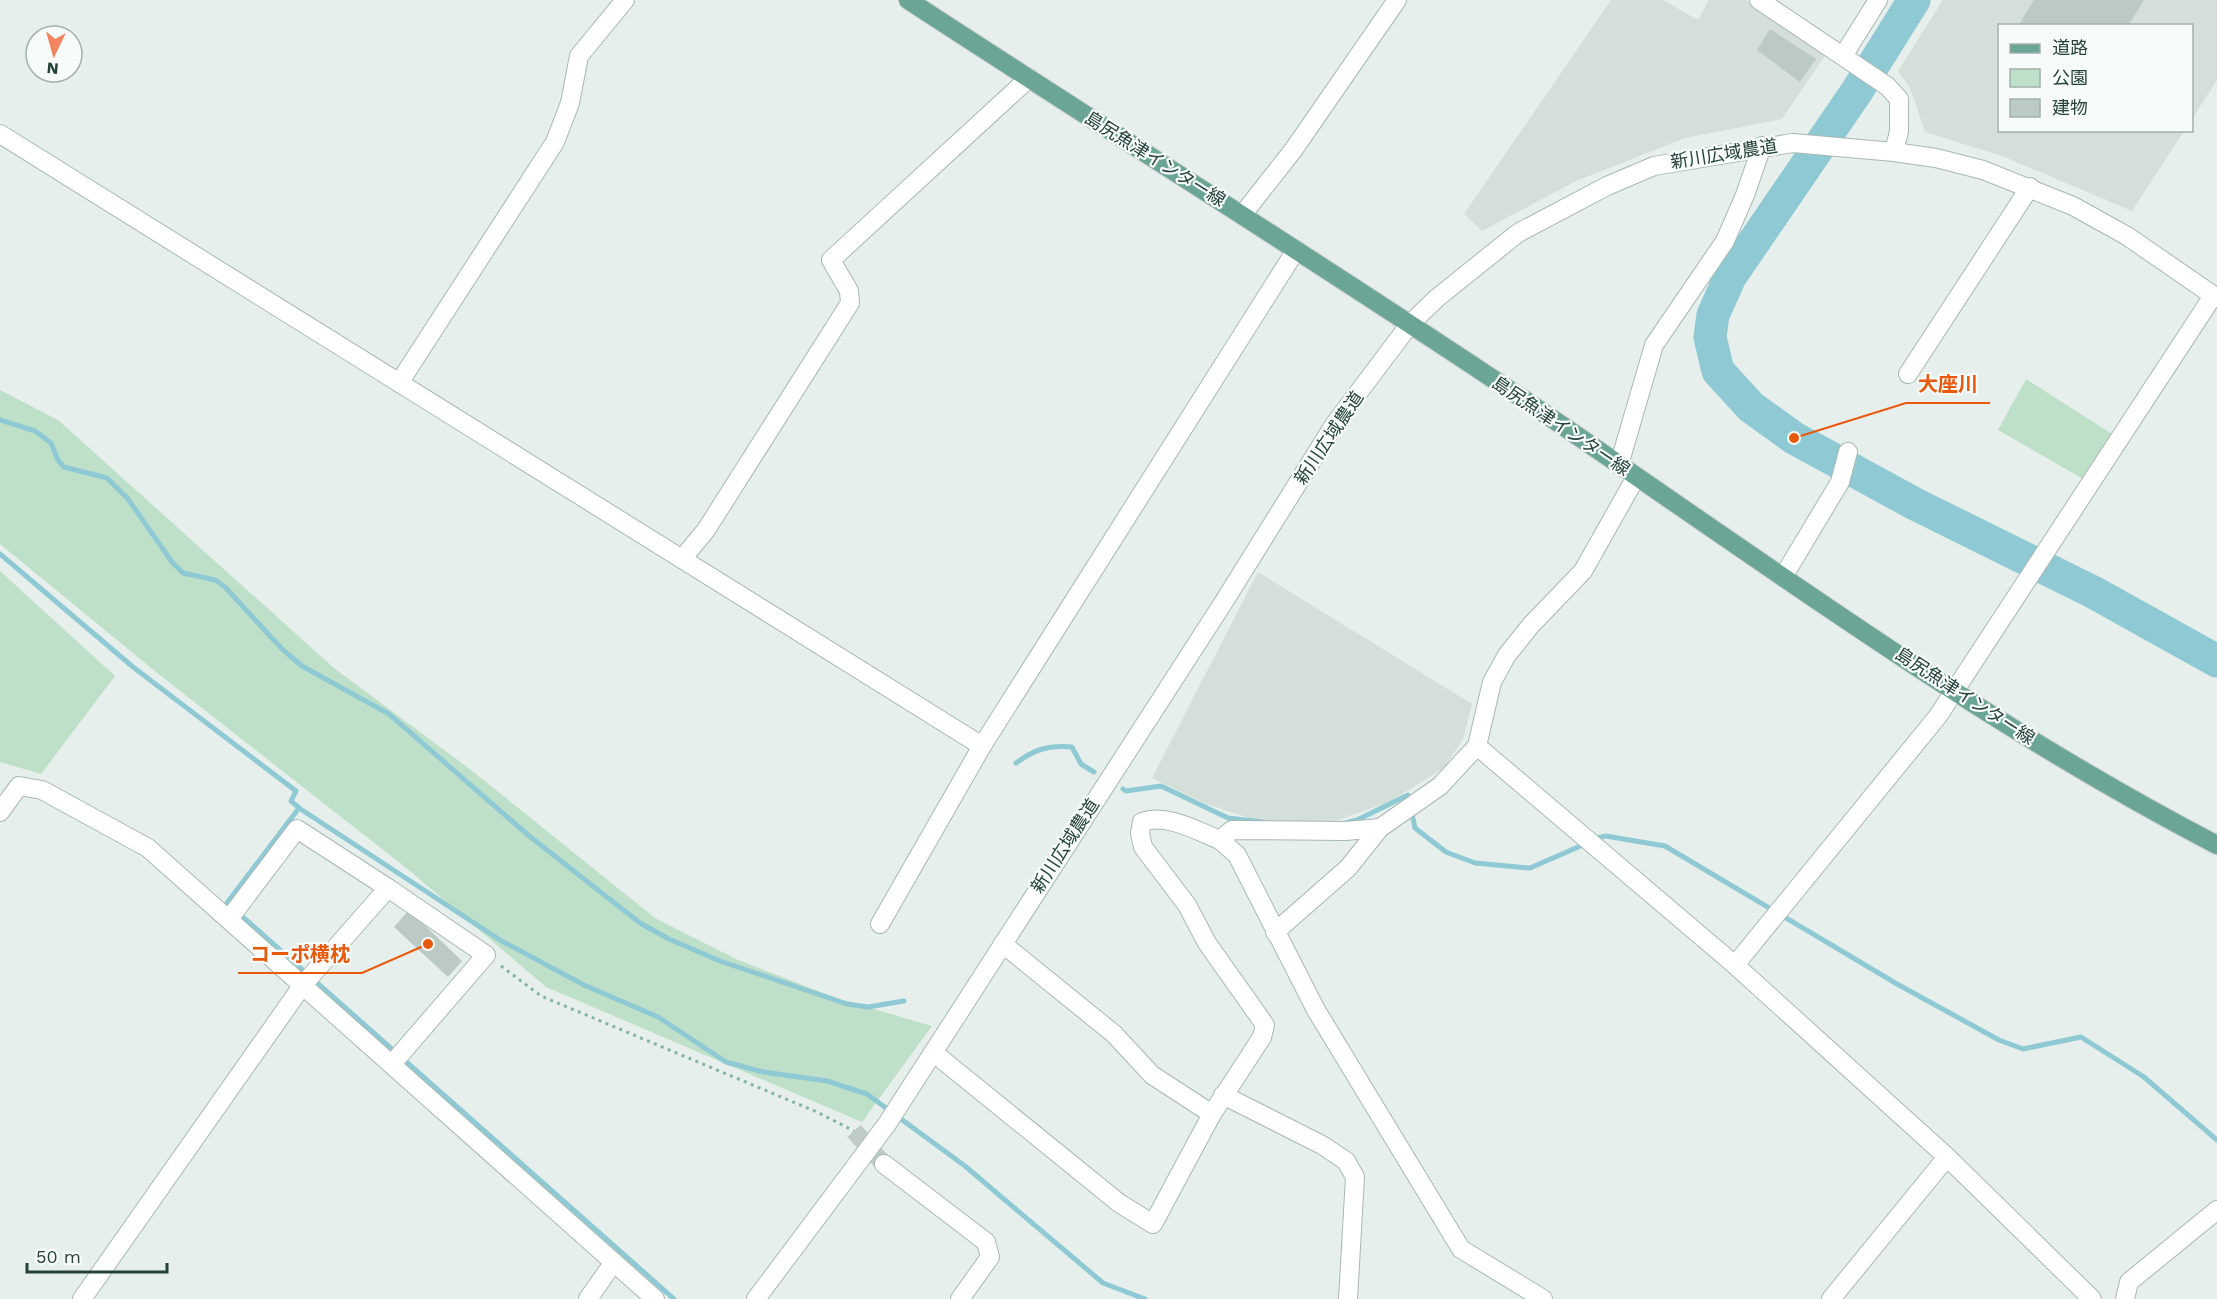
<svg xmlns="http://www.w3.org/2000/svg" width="2217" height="1299" viewBox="0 0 2217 1299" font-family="'Work Sans','Noto Sans JP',sans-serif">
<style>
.built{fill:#d4dfda}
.green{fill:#bfe0c8}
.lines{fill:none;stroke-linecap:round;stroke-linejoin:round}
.stream{stroke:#8ec9d4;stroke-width:5}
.river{stroke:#8ec9d4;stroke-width:33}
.building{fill:#bbcac4}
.minor-tunnel{stroke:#bfccc8;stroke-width:18;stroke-dasharray:18 9;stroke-linecap:butt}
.minor-casing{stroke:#a8b8b2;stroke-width:20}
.major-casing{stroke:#c2cac8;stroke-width:20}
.path{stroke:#86b3a5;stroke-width:3;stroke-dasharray:3 4.5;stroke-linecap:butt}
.minor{stroke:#fff;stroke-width:18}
.major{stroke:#6aa596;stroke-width:18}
.labels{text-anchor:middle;stroke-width:4.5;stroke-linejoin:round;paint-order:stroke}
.street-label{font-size:18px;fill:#24423a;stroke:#f7fbf9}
.leader{fill:none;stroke:#e8590c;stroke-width:2}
.callout-dot{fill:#e8590c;stroke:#f7fbf9;stroke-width:2}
.callout-label{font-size:20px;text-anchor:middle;font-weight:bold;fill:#e8590c;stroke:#f7fbf9;stroke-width:4.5;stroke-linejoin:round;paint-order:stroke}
</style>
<rect width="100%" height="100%" fill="#e6efeb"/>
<g class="built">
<polygon points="1611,0 1663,0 1698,20 1709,0 1746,0 1826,54 1782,119 1685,138 1576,181 1482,231 1464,214"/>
<polygon points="1943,0 2217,0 2217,80 2192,119 2192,26 2000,26 2000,130 2184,131 2132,211 2002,156 1925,132 1910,88 1898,71"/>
<polygon points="1258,572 1472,704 1463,739 1444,768 1389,802 1330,823 1254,820 1204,803 1152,778"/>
</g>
<g class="green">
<polygon points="2026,379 2112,434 2083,479 1998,430"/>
<polygon points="0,390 58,420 334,668 471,770 655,918 736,959 836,998 932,1026 862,1122 546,987 410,871 156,672 0,544"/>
<polygon points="0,571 115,676 41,774 0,762"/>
</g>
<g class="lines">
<g class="stream">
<polyline points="0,420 35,431 51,443 58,460 64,467 107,478 128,499 172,562 183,573 215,580 225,587 282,649 302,666 389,714 528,835 640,923 669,939 720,961 847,1004 868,1007 904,1001"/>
<polyline points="0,554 133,667 296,791 291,801 299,808 500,940 584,985 658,1017 726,1062 763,1072 827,1081 867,1094 965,1166 1103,1283 1145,1299"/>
<path d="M1016 763C1035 749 1049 745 1072 747L1081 764 1094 772"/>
<polyline points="1123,789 1126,791 1161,786 1228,818 1262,822"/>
<polyline points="299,808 227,903 674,1299"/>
<polyline points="1346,823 1357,820 1408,795 1415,828 1446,852 1475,863 1530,868 1585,844"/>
<polyline points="1593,839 1606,836 1665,846 1897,984 1999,1040 2023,1049 2081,1037 2144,1077 2217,1140"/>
</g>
<polyline class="river" points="1914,0 1857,91 1730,277 1713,315 1710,337 1718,371 1751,407 1794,438 1915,504 2093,592 2217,661"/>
</g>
<g class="building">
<polygon points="2034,0 2144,0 2128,26 2018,26"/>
<polygon points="1770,29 1816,59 1800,82 1757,50"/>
<polygon points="409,910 462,961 448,977 394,927"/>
</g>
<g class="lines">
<polyline class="minor-tunnel" points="854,1131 884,1164"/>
<g class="minor-casing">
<g id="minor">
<polyline points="1759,0 1887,86 1899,99 1899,131 1894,152"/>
<polyline points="1843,56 1878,0"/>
<polyline points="0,134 982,746 1296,250"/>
<polyline points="1243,214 1294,149 1397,0"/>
<polyline points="1908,374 2030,187"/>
<polyline points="399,383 555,142 570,103 579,56 625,0"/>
<polyline points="1619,465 1654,345 1725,241 1745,195 1762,146"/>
<polyline points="1636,477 1583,571 1531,625 1507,655 1492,682 1477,746 1735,965 1938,716 2213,296"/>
<polyline points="682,559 706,530 850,303 849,291 831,260 1029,78"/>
<polyline points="1783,577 1840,482 1848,452"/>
<polyline points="0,812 19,786 42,790 148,848 655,1299"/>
<polyline points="1380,828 1345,831 1232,830 1220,840 1237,855 1316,1010 1461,1249 1543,1299"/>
<polyline points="229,919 297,829 388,888"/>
<polyline points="880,924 982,746"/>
<polyline points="1275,932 1348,868 1380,828 1440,786 1477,746"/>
<polyline points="1735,965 1947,1157 1831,1299"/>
<polyline points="934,1053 1119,1203 1153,1224 1212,1114 1152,1075 1114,1034 1003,944"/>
<polyline points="1223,1095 1322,1145 1346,1161 1355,1177 1348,1299"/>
<path d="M1212 1114 1262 1037 1265 1025 1207 943 1187 905 1143 847 1140 833 1142 822C1167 813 1197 831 1220 840"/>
<polyline points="1947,1157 2092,1299"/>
<polyline points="884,1164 986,1242 990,1257 960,1299"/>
<polyline points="82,1299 302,986 388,888 486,955 392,1064"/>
<polyline points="588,1299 614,1262"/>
<polyline points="756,1299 887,1124 1225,600 1334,425 1410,324 1437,298 1518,233 1607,186 1654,166 1793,143 1894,152 1936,158 1983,170 2073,206 2127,236 2217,298"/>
<polyline points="2125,1299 2129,1282 2217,1210"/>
</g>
</g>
<g class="major-casing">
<path id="major" d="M908 0C1116 136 1327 267 1532 405 1757 557 1976 720 2217 845"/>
</g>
<polyline class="path" points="501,966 541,996 817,1112 854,1131"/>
<use href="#minor" class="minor"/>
<use href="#major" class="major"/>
</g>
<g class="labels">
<g class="street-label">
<text transform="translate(1724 154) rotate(-9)" y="6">新川広域農道</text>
<text transform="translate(1155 159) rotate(32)" y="6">島尻魚津インター線</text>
<text transform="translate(1561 426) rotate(34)" y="6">島尻魚津インター線</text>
<text transform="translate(1329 438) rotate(-56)" y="6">新川広域農道</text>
<text transform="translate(1965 696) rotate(33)" y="6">島尻魚津インター線</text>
<text transform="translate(1065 846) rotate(-57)" y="6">新川広域農道</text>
</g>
</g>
<path class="leader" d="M1794 438L1906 403H1990M428 944L362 973H238"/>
<g class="callout-dot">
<circle cx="1794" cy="438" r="6"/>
<circle cx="428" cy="944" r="6"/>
</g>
<g class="callout-label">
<text x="1948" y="391">大座川</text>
<text x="300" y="961">コーポ横枕</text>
</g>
<rect x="1998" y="24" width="195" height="108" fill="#f7fbf9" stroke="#a3b1ad" stroke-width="1.5"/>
<rect x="2010" y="44" width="30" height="9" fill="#6aa596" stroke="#a3b1ad" stroke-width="1.5"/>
<text x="2052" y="54" font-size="18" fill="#24423a">道路</text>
<rect x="2010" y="69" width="30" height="18" fill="#bfe0c8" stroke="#a3b1ad" stroke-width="1.5"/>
<text x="2052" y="84" font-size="18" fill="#24423a">公園</text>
<rect x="2010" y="99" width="30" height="18" fill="#bbcac4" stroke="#a3b1ad" stroke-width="1.5"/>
<text x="2052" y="114" font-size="18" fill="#24423a">建物</text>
<g transform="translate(54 54) rotate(185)"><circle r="28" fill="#f7fbf9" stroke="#a3b1ad" stroke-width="1.5"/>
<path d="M0-4.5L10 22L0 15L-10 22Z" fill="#f4845f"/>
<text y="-9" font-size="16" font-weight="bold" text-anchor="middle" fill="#24423a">N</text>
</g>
<path d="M27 1263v9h140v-9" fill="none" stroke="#24423a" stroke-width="3"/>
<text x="36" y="1263" font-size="18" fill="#24423a" stroke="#f7fbf9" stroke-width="4.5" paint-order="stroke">50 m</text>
</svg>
